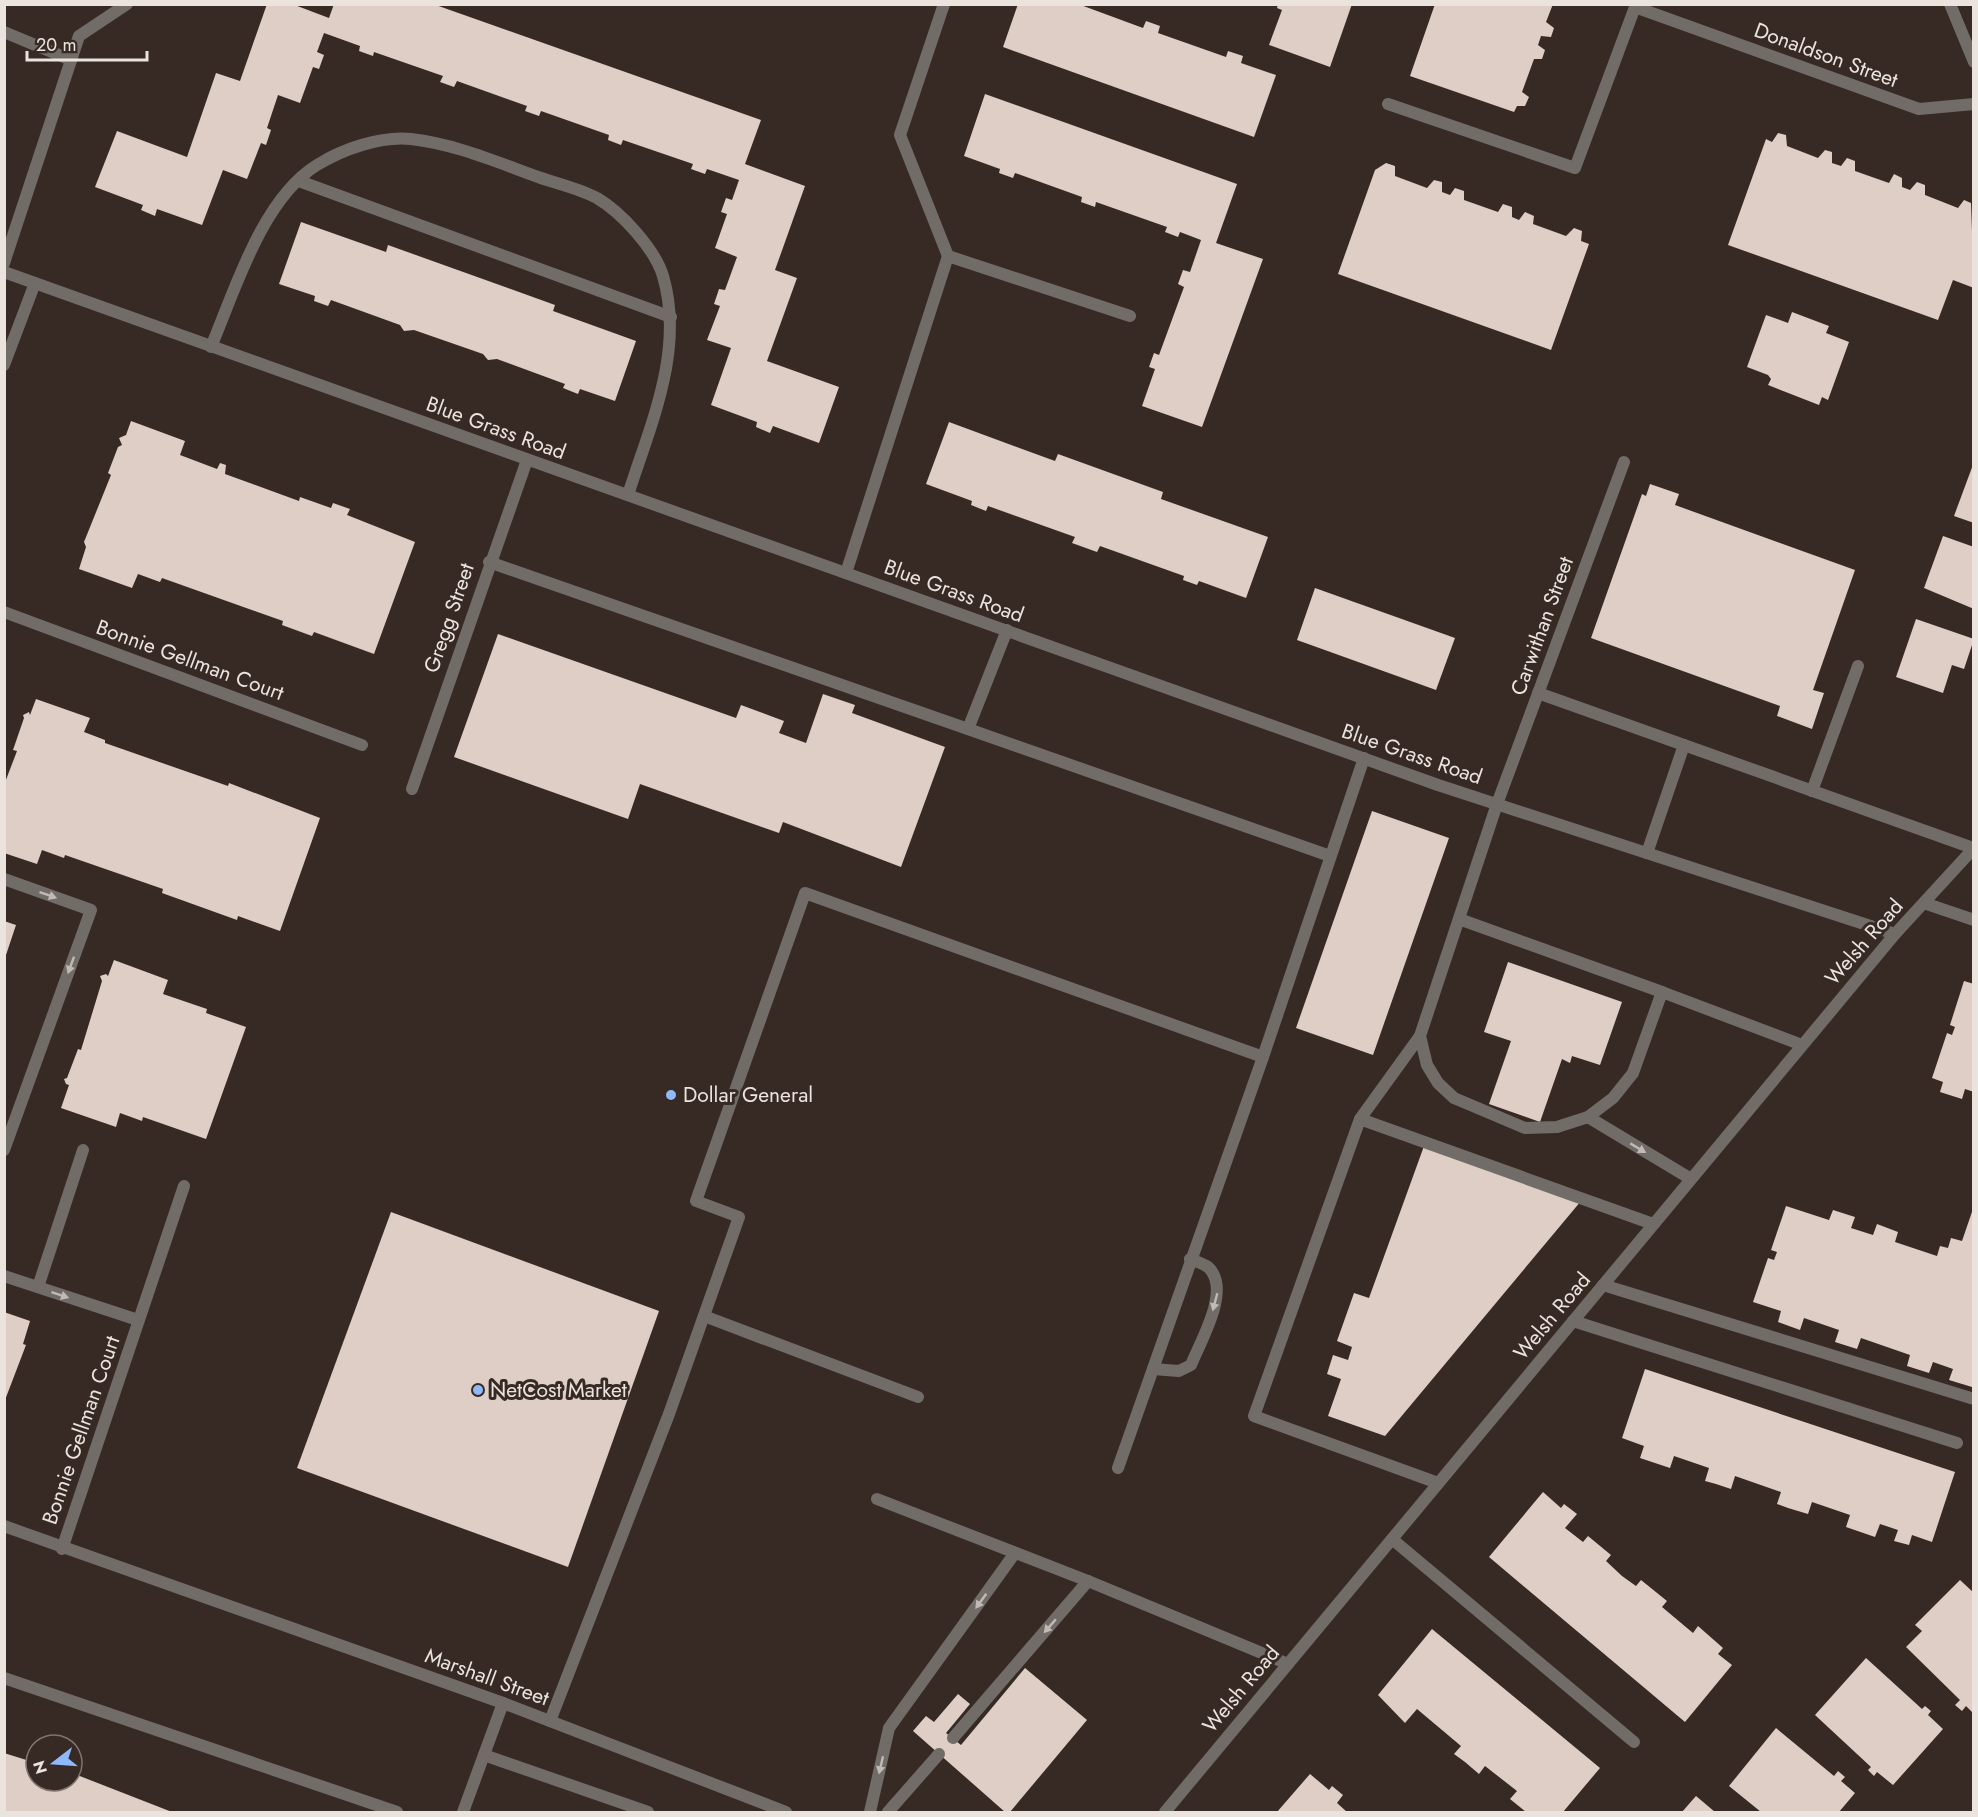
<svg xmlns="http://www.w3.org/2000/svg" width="1978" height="1817" viewBox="0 0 1978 1817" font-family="Jost,sans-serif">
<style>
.building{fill:#decec6}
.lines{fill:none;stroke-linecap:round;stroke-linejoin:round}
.service{stroke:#726c68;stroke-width:12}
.minor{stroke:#726c68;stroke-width:12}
.tertiary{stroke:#726c68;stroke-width:12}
.oneway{fill:#c1b9b5}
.poi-dot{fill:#8fb8fd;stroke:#372a24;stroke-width:2}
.labels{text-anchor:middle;stroke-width:6;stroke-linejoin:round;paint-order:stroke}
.street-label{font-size:21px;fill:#ebe3de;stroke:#372a24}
.poi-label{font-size:21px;fill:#ebe3de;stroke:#372a24;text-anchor:start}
</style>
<rect width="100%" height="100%" fill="#372a24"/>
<g class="building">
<polygon points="267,4 292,4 329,18 334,4 433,4 761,120 745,164 805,186 775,270 797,278 767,361 839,387 819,443 773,426 770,433 756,427 757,422 711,405 731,348 707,340 720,306 714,304 719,289 725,290 737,257 715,248 727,214 721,212 726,198 732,200 739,180 707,169 705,174 691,169 693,164 623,140 621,145 608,140 609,135 541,111 539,116 525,111 527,106 457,81 454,87 440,82 443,76 374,52 373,56 359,51 360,46 324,33 317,52 324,55 319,69 313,67 300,103 278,95 267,128 271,130 266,145 261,143 247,179 223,170 202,225 157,209 155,216 141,210 143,205 95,187 117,131 187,157 216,73 240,81"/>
<polygon points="1018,4 1078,4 1143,28 1146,21 1160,26 1158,33 1226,57 1228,51 1243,56 1241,63 1276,75 1254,137 1003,47"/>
<polygon points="1278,4 1352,4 1330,67 1269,45 1282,10 1277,8"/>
<polygon points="1435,4 1553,4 1546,22 1554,28 1551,37 1541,36 1538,45 1545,50 1542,59 1534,59 1522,92 1529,97 1525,106 1517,106 1514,112 1410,76"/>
<polygon points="985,94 1237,184 1216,243 1263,259 1202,427 1142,406 1155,369 1149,367 1154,353 1159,355 1184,287 1178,284 1183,270 1190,272 1201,240 1180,232 1178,237 1165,232 1167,227 1096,202 1095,207 1081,202 1082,197 1015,173 1013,178 999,173 1000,169 964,156"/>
<polygon points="1778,133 1786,135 1787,146 1818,158 1825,150 1832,152 1832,163 1841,166 1847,158 1855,161 1855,171 1889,183 1894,174 1902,178 1902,187 1910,190 1917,182 1925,185 1925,195 1958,208 1964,200 1971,203 1974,288 1953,280 1938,320 1728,245 1766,139 1772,142"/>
<polygon points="1386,163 1395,166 1395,176 1427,188 1434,180 1442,182 1442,192 1450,195 1455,188 1464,191 1464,200 1498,212 1503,204 1512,207 1512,217 1519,220 1525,212 1534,216 1533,224 1566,236 1574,228 1582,231 1581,241 1589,244 1551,350 1338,274 1375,170"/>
<polygon points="301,222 386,252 388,245 555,305 553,311 636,341 615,401 580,389 578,394 563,388 565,384 497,359 488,360 483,354 414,330 404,331 400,325 331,300 328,306 314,301 315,296 279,284"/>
<polygon points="1792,312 1829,326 1826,333 1849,342 1828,400 1822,397 1819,405 1768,385 1771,379 1768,375 1747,367 1766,315 1788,323"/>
<polygon points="131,421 185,441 180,455 217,469 220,463 226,465 225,474 299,501 300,497 331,508 333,503 350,509 347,515 415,542 374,654 314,632 312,636 282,625 283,621 162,578 160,582 138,574 132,588 79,569 86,547 84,542 111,475 108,473 118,447 122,445 119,438 126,435"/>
<polygon points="949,422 1055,461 1058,454 1163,492 1161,499 1268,537 1246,598 1199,581 1197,585 1183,580 1184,576 1100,546 1097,552 1072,543 1075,537 988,506 986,511 971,505 972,501 926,484"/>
<polygon points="1974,462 1974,523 1954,516"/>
<polygon points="1650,484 1679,494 1675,505 1855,570 1813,690 1824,693 1812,729 1777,716 1780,706 1591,638 1642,494 1646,496"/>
<polygon points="1943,536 1974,547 1974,609 1924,588"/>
<polygon points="1315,588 1455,638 1436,690 1297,640"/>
<polygon points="1916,619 1974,639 1964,669 1952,665 1943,693 1896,677"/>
<polygon points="498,634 736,718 741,705 784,721 779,733 806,743 823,694 855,705 852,713 945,747 901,867 783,822 779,833 640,784 628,819 454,757"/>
<polygon points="36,699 90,718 84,732 105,740 105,743 228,786 229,783 320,818 280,931 238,916 237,920 162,893 163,889 65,855 64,858 42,850 37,864 4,853 4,785 17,751 13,750 24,718 23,715 29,712 30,715"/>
<polygon points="1372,811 1449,838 1373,1055 1296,1028"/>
<polygon points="4,921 16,925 5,958 4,958"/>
<polygon points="114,960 168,980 163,994 207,1009 206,1013 246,1027 206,1139 143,1117 142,1121 120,1113 116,1127 61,1108 69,1085 66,1084 64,1079 67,1078 78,1049 81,1050 102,981 100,976 106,974 108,976"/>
<polygon points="1508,962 1622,1002 1600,1065 1572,1056 1570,1063 1562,1059 1540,1122 1489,1104 1511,1041 1484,1032"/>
<polygon points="1964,981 1974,984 1974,1092 1965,1089 1962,1099 1940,1092 1943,1082 1932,1078 1947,1033 1952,1035 1955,1027 1950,1025"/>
<polygon points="1424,1146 1581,1201 1385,1436 1328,1416 1341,1379 1327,1374 1333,1355 1348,1360 1352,1347 1337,1341 1354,1293 1369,1298"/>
<polygon points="1786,1206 1829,1220 1833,1210 1855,1217 1851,1228 1873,1235 1877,1224 1898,1232 1895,1242 1937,1256 1940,1246 1948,1248 1951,1238 1962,1241 1974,1206 1972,1387 1949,1380 1953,1369 1933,1362 1929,1373 1907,1366 1910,1355 1861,1338 1857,1349 1835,1342 1839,1330 1804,1318 1800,1330 1778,1322 1781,1311 1753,1302 1768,1258 1774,1260 1777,1252 1771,1250"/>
<polygon points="391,1212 659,1311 568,1567 297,1468"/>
<polygon points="4,1312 30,1321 23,1344 26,1345 5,1400"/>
<polygon points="1645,1369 1955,1472 1932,1542 1912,1535 1909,1545 1894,1541 1898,1530 1880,1524 1875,1537 1846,1527 1850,1515 1812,1502 1808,1514 1788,1508 1777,1504 1781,1492 1735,1476 1731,1489 1716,1484 1705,1481 1709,1468 1674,1456 1670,1468 1640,1458 1644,1446 1622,1438"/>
<polygon points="1543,1492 1561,1508 1564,1504 1577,1514 1565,1528 1583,1542 1588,1536 1611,1555 1606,1561 1622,1576 1636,1586 1641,1580 1667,1601 1662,1607 1693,1633 1698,1626 1723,1648 1718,1654 1732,1665 1685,1722 1489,1557"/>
<polygon points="1960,1580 1974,1593 1974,1714 1966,1706 1962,1711 1955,1705 1960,1700 1906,1647 1922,1631 1915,1625"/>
<polygon points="1432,1629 1600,1768 1563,1812 1526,1812 1510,1799 1517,1791 1485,1766 1479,1774 1465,1762 1454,1754 1461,1746 1417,1709 1405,1723 1378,1695"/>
<polygon points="1866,1658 1922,1709 1925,1706 1931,1711 1928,1715 1943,1729 1893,1785 1877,1772 1874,1776 1868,1770 1871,1767 1815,1715"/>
<polygon points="1025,1668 1087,1720 1010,1812 1005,1812 913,1731 926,1716 934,1722 958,1694 970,1704 946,1733 961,1745"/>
<polygon points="1776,1728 1834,1776 1838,1771 1845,1777 1841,1781 1855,1793 1839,1812 1761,1812 1729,1786"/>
<polygon points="4,1753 36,1763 36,1781 72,1781 72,1773 172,1812 4,1812"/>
<polygon points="1310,1774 1329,1790 1332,1786 1343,1795 1337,1803 1347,1812 1277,1812"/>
<polygon points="1696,1796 1715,1812 1682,1812"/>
</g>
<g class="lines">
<g class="service">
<polyline points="944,4 900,135 948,256"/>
<polyline points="1950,4 1974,62"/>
<polyline points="4,32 71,60"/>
<polyline points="1388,104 1575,168 1635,7"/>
<polyline points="299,181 671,317"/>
<polyline points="4,263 79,36 127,4"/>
<path d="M211 347C235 290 262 199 317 165 343 149 380 136 411 139 456 144 499 163 541 178 559 184 580 189 597 198 621 212 655 249 663 276 685 351 650 425 628 495"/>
<polyline points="489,562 968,729"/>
<polyline points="846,573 948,256 1130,316"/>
<polyline points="1007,630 968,729 1330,856"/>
<polyline points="1538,693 1973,848"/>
<polyline points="1812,791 1858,666"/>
<polyline points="1647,853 1684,745"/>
<polyline points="4,879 91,910 4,1150"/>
<polyline points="1924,903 1974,920"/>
<polyline points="1459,919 1662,992 1633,1073 1613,1098 1588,1117 1557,1127 1525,1128 1454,1098 1438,1083 1427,1065 1420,1036 1497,804"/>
<polyline points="1662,992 1802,1045"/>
<polyline points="1263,1057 1364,758"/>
<polyline points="1588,1117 1691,1179"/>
<polyline points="1360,1119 1420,1036"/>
<polyline points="4,1276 138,1320"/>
<polyline points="1603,1285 1974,1399"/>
<polyline points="38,1287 83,1150"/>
<polyline points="704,1316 918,1397"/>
<polyline points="1573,1321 1957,1443"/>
<path d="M1153 1369 1179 1371 1191 1365C1201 1340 1230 1292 1210 1269 1206 1264 1196 1262 1190 1259"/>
<polyline points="1438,1483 1254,1416 1360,1119 1653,1224"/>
<polyline points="877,1499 1088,1581 1288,1664"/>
<polyline points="1392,1539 1634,1742"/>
<polyline points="62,1549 184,1186"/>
<polyline points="4,1678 397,1812"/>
<polyline points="550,1721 669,1414 739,1217 696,1201 805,893 1263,1057 1118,1468"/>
<polyline points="953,1738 1088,1581"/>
<polyline points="484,1755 648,1812"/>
<polyline points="463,1812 503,1703"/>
<polyline points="870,1812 889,1728 1015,1553"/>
<polyline points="888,1812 939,1754"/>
</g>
<g class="minor">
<polyline points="1635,7 1919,109 1974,104"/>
<polyline points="4,272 1438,785 1895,934"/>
<polyline points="4,365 35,283"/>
<polyline points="4,612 362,745"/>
<polyline points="412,789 527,460"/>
<polyline points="1497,804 1624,462"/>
<polyline points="4,1526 503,1703 786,1812"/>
</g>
<polyline class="tertiary" points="1165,1812 1895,934 1974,848"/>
</g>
<defs><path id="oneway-solid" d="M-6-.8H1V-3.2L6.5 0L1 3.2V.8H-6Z" transform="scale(1.5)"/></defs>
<g class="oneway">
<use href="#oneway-solid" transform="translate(48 895) rotate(19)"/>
<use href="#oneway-solid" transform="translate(71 965) rotate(110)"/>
<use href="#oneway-solid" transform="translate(1638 1148) rotate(31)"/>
<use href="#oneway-solid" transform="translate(60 1295) rotate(18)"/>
<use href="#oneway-solid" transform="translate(1215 1302) rotate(105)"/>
<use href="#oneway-solid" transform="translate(981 1601) rotate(126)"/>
<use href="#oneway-solid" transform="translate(1050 1626) rotate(131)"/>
<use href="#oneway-solid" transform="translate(881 1765) rotate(103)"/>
</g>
<g class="poi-dot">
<circle cx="671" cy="1095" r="6"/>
<circle cx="478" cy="1390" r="6"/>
</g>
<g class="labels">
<g class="street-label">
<text transform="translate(1826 55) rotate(20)" y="7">Donaldson Street</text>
<text transform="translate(496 428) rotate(20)" y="7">Blue Grass Road</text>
<text transform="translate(954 591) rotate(20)" y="7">Blue Grass Road</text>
<text transform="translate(449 618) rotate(-71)" y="7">Gregg Street</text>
<text transform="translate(1542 626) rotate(-70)" y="7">Carwithan Street</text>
<text transform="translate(190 660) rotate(20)" y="7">Bonnie Gellman Court</text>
<text transform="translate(1412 754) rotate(19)" y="7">Blue Grass Road</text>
<text transform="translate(1864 942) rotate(-49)" y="7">Welsh Road</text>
<text transform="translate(1552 1316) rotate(-50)" y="7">Welsh Road</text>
<text transform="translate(81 1430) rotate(-71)" y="7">Bonnie Gellman Court</text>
<text transform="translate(487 1677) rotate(20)" y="7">Marshall Street</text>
<text transform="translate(1241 1689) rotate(-50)" y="7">Welsh Road</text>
</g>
<g class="poi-label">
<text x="683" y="1102">Dollar General</text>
<text x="490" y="1397">NetCost Market</text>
</g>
</g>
<rect width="1978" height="1817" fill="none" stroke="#ebe3de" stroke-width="12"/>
<g transform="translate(54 1763) rotate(253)"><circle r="28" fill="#372a24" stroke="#7f746e" stroke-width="1.5"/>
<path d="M0-4.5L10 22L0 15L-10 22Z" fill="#8fb8fd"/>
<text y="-9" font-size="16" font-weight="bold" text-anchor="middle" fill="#ebe3de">N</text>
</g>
<path d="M27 51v9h120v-9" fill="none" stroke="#ebe3de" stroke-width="3"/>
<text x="36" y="51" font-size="18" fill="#ebe3de" stroke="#372a24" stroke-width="4.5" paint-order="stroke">20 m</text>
</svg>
